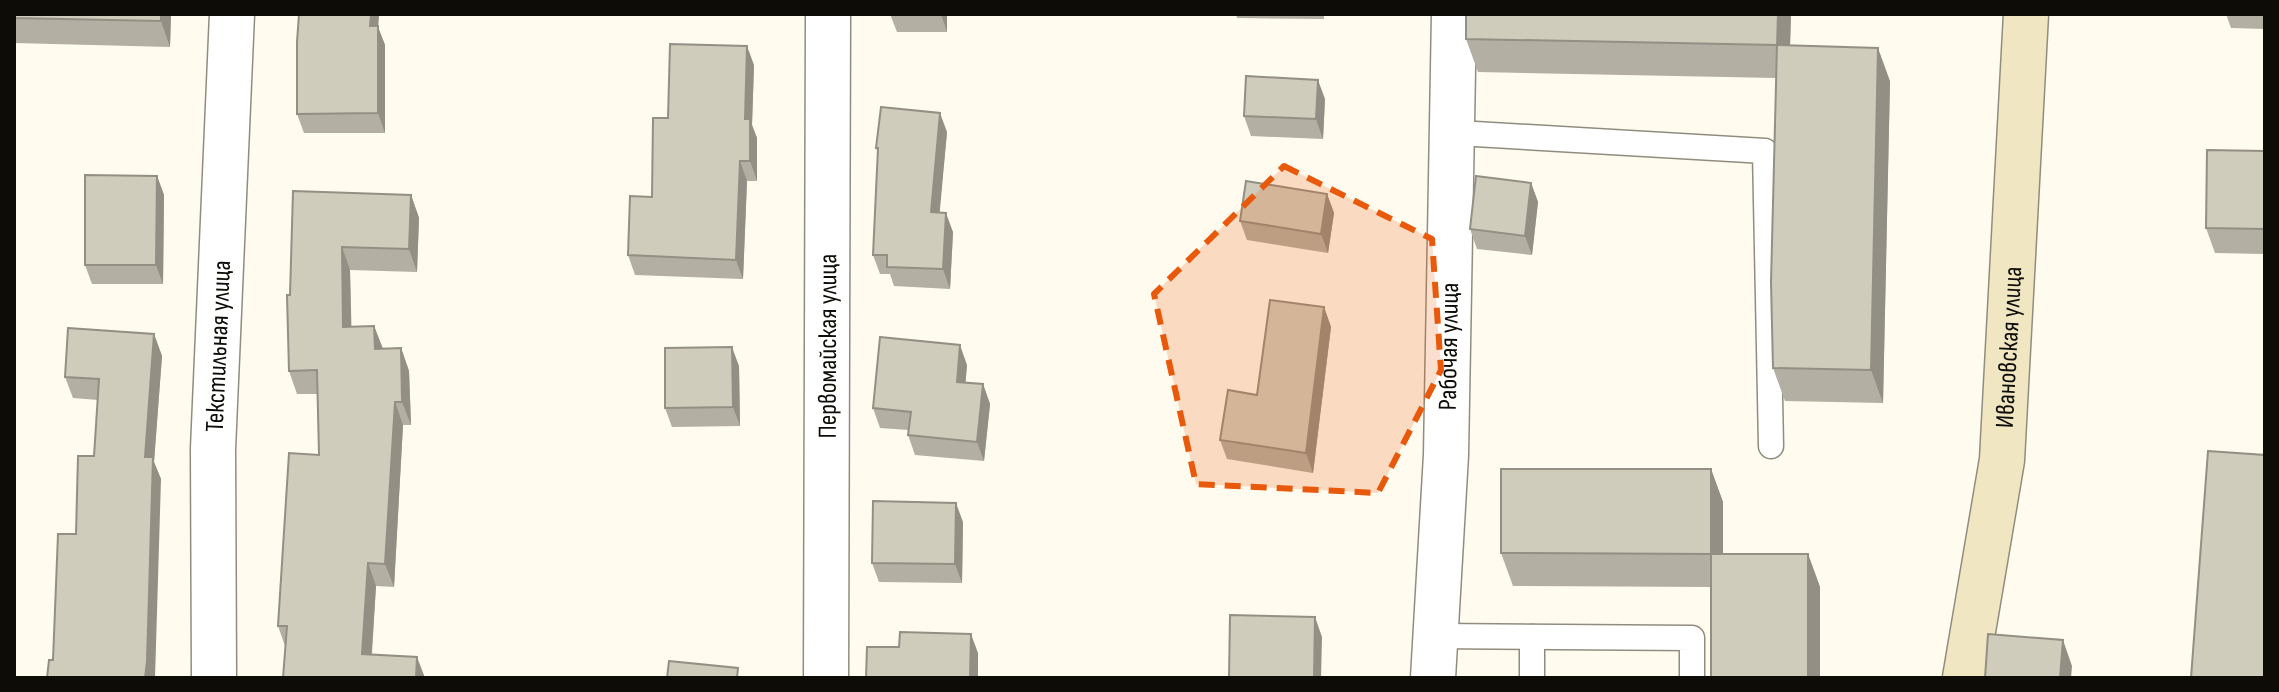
<svg xmlns="http://www.w3.org/2000/svg" width="2279" height="692" viewBox="0 0 2279 692" font-family="'Sofia Sans Condensed',sans-serif">
<style>
.lines{fill:none;stroke-linecap:round;stroke-linejoin:round}
.lane-casing{stroke:#918d7e;stroke-width:27}
.street-casing{stroke:#918d7e;stroke-width:47}
.secondary-casing{stroke:#918d7e;stroke-width:47}
.lane{stroke:#fff;stroke-width:24}
.street{stroke:#fff;stroke-width:44}
.secondary{stroke:#f0e7c2;stroke-width:44}
.wall{fill:#b3afa2}
.shaded-wall{fill:#928f84}
.building{fill:#d0ccbc;stroke:#928f84;stroke-width:2}
.marked{fill:#e8590c;fill-opacity:0.2;stroke:#e8590c;stroke-width:6;stroke-dasharray:16 10;stroke-linejoin:round}
.labels{text-anchor:middle;stroke-width:6;stroke-linejoin:round;paint-order:stroke}
.street-label{font-size:26px;fill:#0d0c07;stroke:#fff}
</style>
<rect width="100%" height="100%" fill="#fffbee"/>
<g class="lines">
<g class="lane-casing">
<g id="lane">
<polyline points="1475,134 1765,151 1771,446"/>
<polyline points="1436,636 1692,638 1692,678"/>
<polyline points="1532,637 1532,678"/>
</g>
</g>
<g class="street-casing">
<g id="street">
<path id="s1" d="M214 678 213 449 232 14"/>
<path id="s2" d="M826 678 828 14"/>
<path id="s3" d="M1433 678 1446 455 1454 14"/>
</g>
</g>
<g class="secondary-casing">
<g id="secondary">
<path id="s4" d="M1965 678 2002 460 2026 14"/>
</g>
</g>
<use href="#lane" class="lane"/>
<use href="#street" class="street"/>
<use href="#secondary" class="secondary"/>
</g>
<g class="wall">
<polygon points="14,14 171,14 170,47 14,43"/>
<polygon points="299,14 379,14 378,27 385,45 385,133 304,133 297,114"/>
<polygon points="890,14 947,14 947,32 897,32"/>
<polygon points="1236,14 1324,14 1324,19 1237,18"/>
<polygon points="1466,14 1791,14 1790,45 1890,81 1883,403 1785,401 1773,368 1776,78 1478,72 1466,39"/>
<polygon points="2226,14 2265,14 2265,29 2231,28"/>
<polygon points="754,65 752,125 757,138 757,181 747,181 743,279 635,275 628,255 652,197 668,118"/>
<polygon points="1325,99 1323,139 1251,136 1244,116"/>
<polygon points="947,132 939,212 953,232 950,289 894,286 890,274 880,274 873,255 878,153 876,148"/>
<polygon points="2265,151 2265,254 2215,253 2206,228"/>
<polygon points="157,176 164,195 163,284 92,284 85,265"/>
<polygon points="1531,183 1538,202 1532,255 1477,249 1470,229"/>
<polygon points="293,191 411,195 419,218 417,272 350,270 351,326 374,326 383,349 401,348 409,371 411,425 403,425 394,587 376,586 372,654 425,678 285,646 278,626 319,455 317,394 297,394 289,371 290,295"/>
<polygon points="1327,194 1334,213 1328,253 1247,240 1240,221"/>
<polygon points="1324,307 1331,327 1313,473 1227,459 1220,440 1257,395"/>
<polygon points="154,334 162,356 154,462 161,479 53,660 94,456 98,400 73,398 65,377"/>
<polygon points="967,365 965,383 983,384 990,404 984,461 915,455 908,435 909,430 880,428 873,408"/>
<polygon points="739,366 740,426 672,427 665,408"/>
<polygon points="1711,469 1723,502 1723,554 1808,554 1820,587 1820,678 1711,678 1711,587 1513,586 1501,553"/>
<polygon points="963,522 962,583 879,582 872,563"/>
</g>
<g class="shaded-wall">
<polygon points="161,14 171,14 170,47 161,21"/>
<polygon points="371,14 379,14 378,27 385,45 385,133 378,113 370,26"/>
<polygon points="941,14 947,14 947,32"/>
<polygon points="1778,14 1791,14 1789,78 1777,45"/>
<polygon points="747,46 754,65 752,125 757,138 757,181 750,161 745,119"/>
<polygon points="1878,48 1890,81 1883,403 1871,370"/>
<polygon points="1318,80 1325,99 1323,139 1316,119"/>
<polygon points="940,113 947,132 938,231 931,212"/>
<polygon points="740,161 747,181 743,279 736,260"/>
<polygon points="157,176 164,195 163,284 156,265"/>
<polygon points="1531,183 1538,202 1532,255 1525,236"/>
<polygon points="1327,194 1334,213 1328,253 1321,234"/>
<polygon points="411,195 419,218 417,272 409,249"/>
<polygon points="946,213 953,232 950,289 943,269"/>
<polygon points="342,247 350,270 352,349 343,327"/>
<polygon points="1324,307 1331,327 1313,473 1306,453"/>
<polygon points="374,326 383,349 375,349"/>
<polygon points="154,334 162,356 154,462 161,479 155,678 145,678 145,457"/>
<polygon points="960,345 967,365 964,401 957,382"/>
<polygon points="732,347 739,366 740,426 733,407"/>
<polygon points="401,348 409,371 411,425 402,402"/>
<polygon points="983,384 990,404 984,461 977,442"/>
<polygon points="395,402 403,425 394,587 385,564"/>
<polygon points="1711,469 1723,502 1723,587 1711,554"/>
<polygon points="956,503 963,522 962,583 955,564"/>
<polygon points="1808,554 1820,587 1820,678 1808,678"/>
<polygon points="368,563 376,586 370,677 362,654"/>
<polygon points="1315,617 1322,637 1321,678 1314,678"/>
<polygon points="971,634 978,653 978,678 970,678"/>
<polygon points="2063,640 2072,666 2071,678 2060,678"/>
<polygon points="417,657 425,678 416,678"/>
</g>
<g class="building">
<polygon points="14,14 161,14 161,21 14,18"/>
<polygon points="299,14 371,14 370,26 378,26 378,113 297,114 297,42"/>
<rect x="890" y="14" width="51" height="1"/>
<polygon points="1466,14 1778,14 1777,45 1466,39"/>
<polygon points="670,44 747,46 745,119 750,119 750,161 740,161 736,260 628,255 630,196 652,197 653,118 668,118"/>
<polygon points="1777,45 1878,48 1871,370 1773,368 1771,282"/>
<polygon points="1246,76 1318,80 1316,119 1244,116"/>
<polygon points="881,107 940,113 931,212 946,213 943,269 887,267 887,255 873,255 878,148 876,148"/>
<polygon points="2207,150 2265,151 2265,229 2206,228"/>
<polygon points="85,175 157,176 156,265 85,265"/>
<polygon points="1476,176 1531,183 1525,236 1470,229"/>
<polygon points="1246,181 1327,194 1321,234 1240,221"/>
<polygon points="293,191 411,195 409,249 342,247 343,327 374,326 375,349 401,348 402,402 395,402 385,564 368,563 362,654 417,657 416,678 283,678 287,626 278,626 289,453 319,455 317,370 289,371 287,295 290,295"/>
<polygon points="1270,300 1324,307 1306,453 1220,440 1228,390 1257,395"/>
<polygon points="68,328 154,334 145,457 153,457 147,661 145,678 47,678 49,660 53,660 58,534 76,534 78,456 94,456 99,379 65,377"/>
<polygon points="880,337 960,345 957,382 983,384 977,442 908,435 911,412 873,408"/>
<polygon points="732,347 733,407 665,408 665,348"/>
<polygon points="2208,451 2265,455 2265,678 2191,678"/>
<polygon points="1501,469 1711,469 1711,554 1501,553"/>
<polygon points="873,501 956,503 955,564 872,563"/>
<rect x="1711" y="554" width="97" height="124"/>
<polygon points="1230,615 1315,617 1314,678 1229,678"/>
<polygon points="900,632 971,634 970,678 866,678 867,647 899,647"/>
<polygon points="1988,634 2063,640 2060,678 1985,678"/>
<polygon points="669,661 738,668 737,678 667,678"/>
</g>
<path class="marked" d="M1284 166 1432 239 1441 370 1378 493 1196 484 1154 294Z"/>
<g class="labels">
<g class="street-label">
<text dy="9" stroke="none"><textPath href="#s1" startOffset="332">Текстильная улица</textPath></text>
<text dy="9" stroke="none"><textPath href="#s2" startOffset="332">Первомайская улица</textPath></text>
<text dy="9" stroke="none"><textPath href="#s3" startOffset="332">Рабочая улица</textPath></text>
<text dy="9" stroke="none"><textPath href="#s4" startOffset="334">Ивановская улица</textPath></text>
</g>
</g>
<rect width="2279" height="692" fill="none" stroke="#0d0c07" stroke-width="32"/>
</svg>
